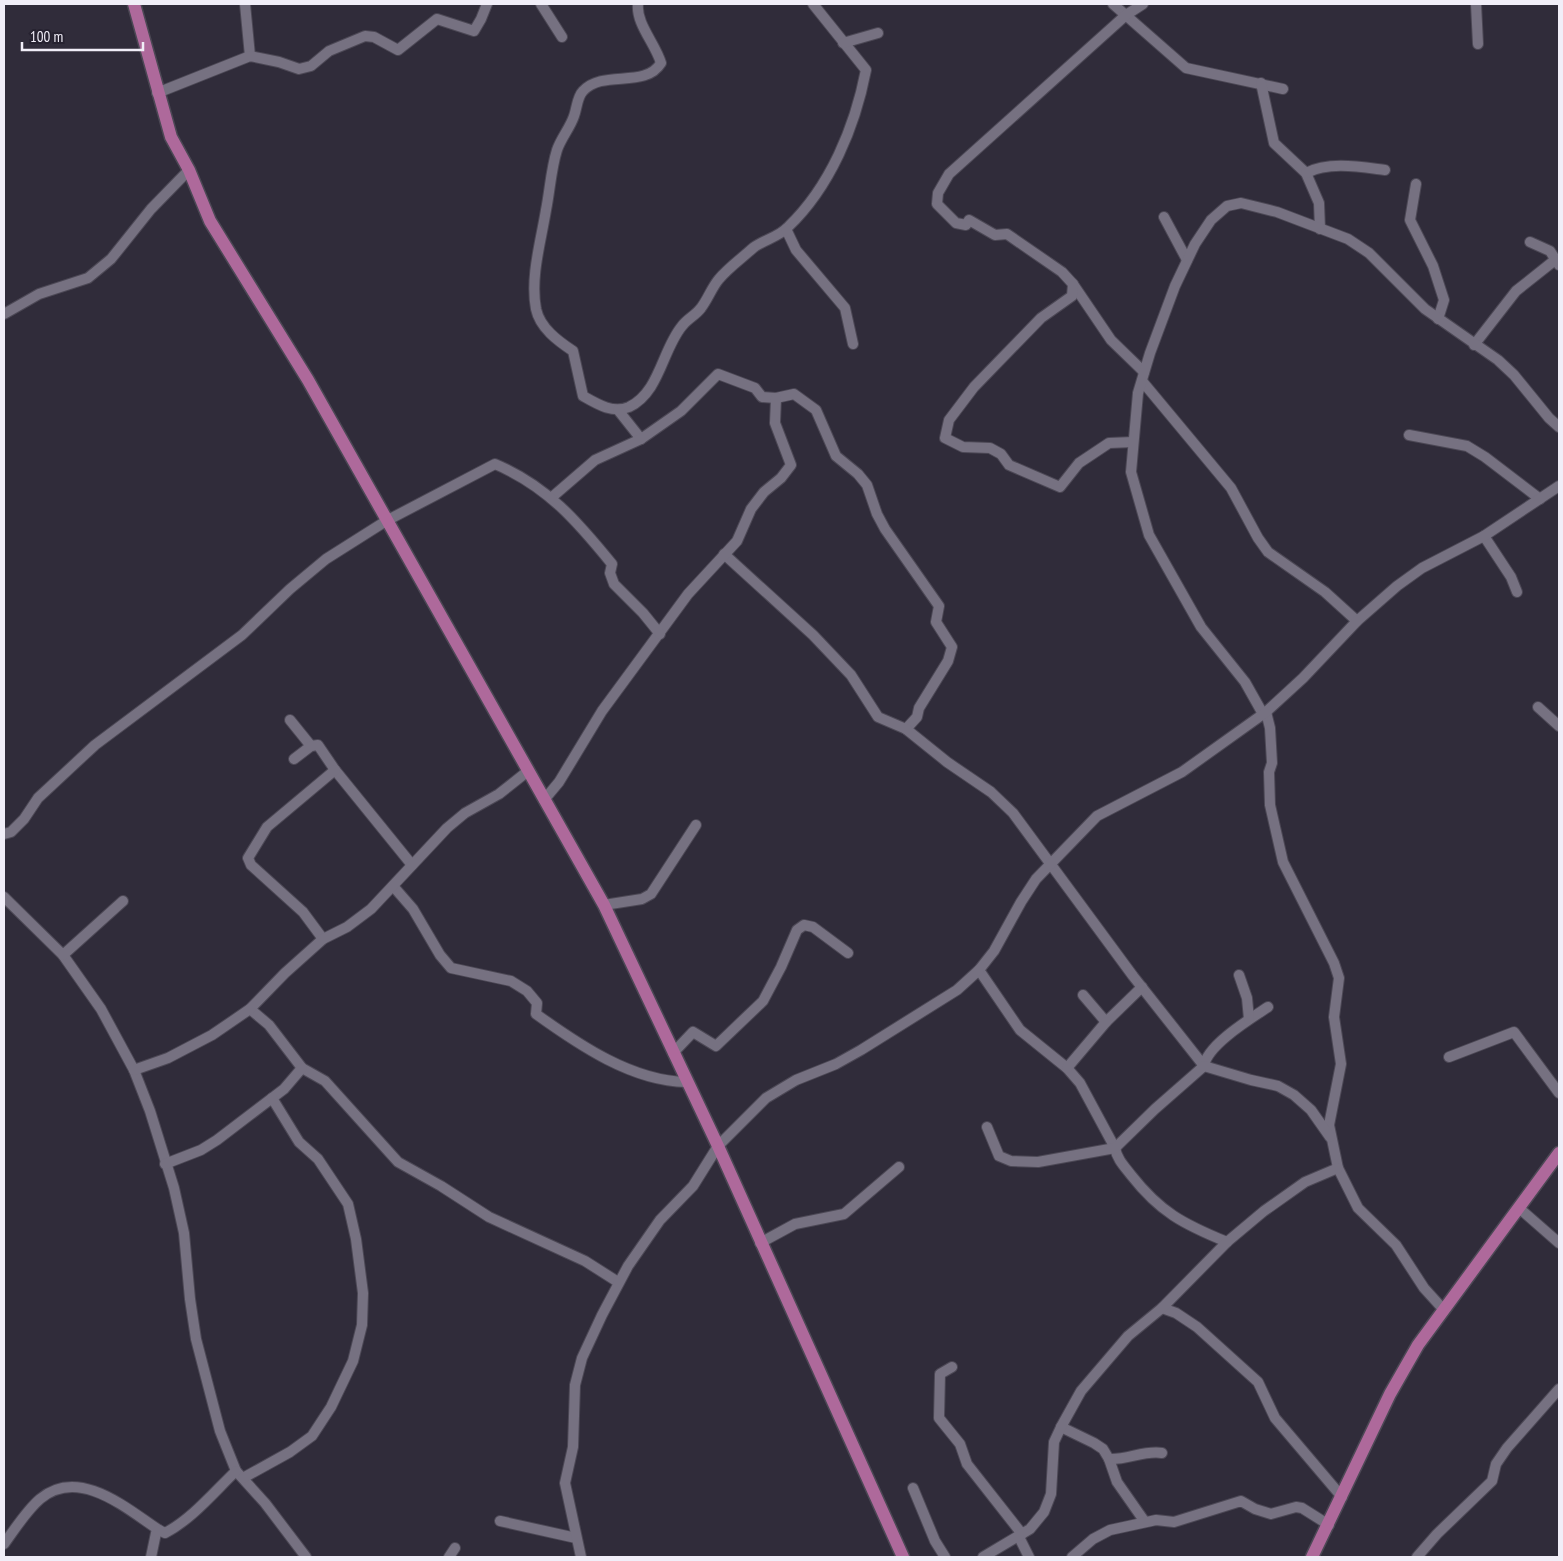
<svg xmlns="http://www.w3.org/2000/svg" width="1563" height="1561" viewBox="0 0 1563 1561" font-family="'PT Sans Narrow',sans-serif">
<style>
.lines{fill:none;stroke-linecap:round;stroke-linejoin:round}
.minor-casing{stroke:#4c4855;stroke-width:12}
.major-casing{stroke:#4c4855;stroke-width:15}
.minor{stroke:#767181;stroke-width:10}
.major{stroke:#ae699b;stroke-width:12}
</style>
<rect width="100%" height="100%" fill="#302c3a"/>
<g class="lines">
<g class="minor-casing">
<g id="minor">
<polyline points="245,4 250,56"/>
<polyline points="541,4 562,37"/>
<path d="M638 4C636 24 655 43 661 63 645 89 603 69 583 91 577 97 577 108 574 116 570 128 561 138 557 150 551 169 550 190 546 210 541 241 530 277 536 309 540 328 558 341 573 351L583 396C597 404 613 414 629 407 660 392 662 350 682 326 687 319 696 315 701 308 708 299 712 287 719 279 728 268 742 258 753 248 763 240 779 237 788 227 830 187 855 127 866 70L813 4"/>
<polyline points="1113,4 1186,68 1283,89"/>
<polyline points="1476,4 1478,44"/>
<polyline points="843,43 878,33"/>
<polyline points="1261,83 1274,143 1306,173 1319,203 1320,229"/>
<polyline points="157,93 250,56 279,62 299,69 311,66 329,51 365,36 374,37 398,50 437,19 474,31 481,19 487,4"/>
<path d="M1306 173C1329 161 1361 167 1385 170"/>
<polyline points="1416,184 1410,220 1433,266 1444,300 1438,319"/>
<polyline points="1164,217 1187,260"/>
<polyline points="786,229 796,250 845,308 853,344"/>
<polyline points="1530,242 1550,251 1559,265"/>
<polyline points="1073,284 1111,340 1144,372"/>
<polyline points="4,314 39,294 88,278 111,259 151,209 189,170"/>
<polyline points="1474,345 1516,291 1555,260"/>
<polyline points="1142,381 1231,488 1258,538 1268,552 1325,592 1357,621"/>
<polyline points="618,410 641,439"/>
<polyline points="1409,435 1467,446 1485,457 1540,499"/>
<polyline points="1133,442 1109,443 1079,463 1060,487 1009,465 1001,454 990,448 963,447 945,438 949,420 974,387 1041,318 1072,296 1073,284 1062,272 1007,234 995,235 969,220 966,225 956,223 937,204 938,193 949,174 1126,15 1143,4"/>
<polyline points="551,498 595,460 641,439 681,411 718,374 755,388 762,397 776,398 794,394 816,410 836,456 858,474 867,485 877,514 885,529 939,606 936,622 952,647 948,661 919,708 917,717 906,729"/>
<polyline points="1484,536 1511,577 1517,592"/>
<path d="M724 554 813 635 851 675 878 717 906 729 947 762 991 792 1013 813 1133 976 1204 1066C1207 1045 1250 1019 1268 1007"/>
<polyline points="1538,707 1559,726"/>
<polyline points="1266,712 1270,728 1272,763 1269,772 1270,805 1283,862 1334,963 1339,978 1334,1017 1341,1064 1329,1125 1338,1168 1358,1208 1396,1245 1424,1288 1443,1309"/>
<polyline points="1263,714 1245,682 1201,627 1149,535 1131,472 1138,393 1150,353 1175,286 1195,244 1211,220 1227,206 1241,203 1277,212 1348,239 1369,253 1425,309 1498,360 1514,375 1549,418 1559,427"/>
<polyline points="290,720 311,746"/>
<polyline points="294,759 311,746 318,745 335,770 412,865"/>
<polyline points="544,800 559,782 602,711 627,677 688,594 737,541 751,509 764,492 781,478 791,465 775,423 776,398"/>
<path d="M4 834 11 832 24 819 38 798 95 745 242 635 290 589 326 559 386 521 495 464C547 486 577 521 612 564L610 573 614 584 643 613 660 634"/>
<path d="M393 886 413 909 440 955 451 968 511 981 527 991 537 1003 536 1014C579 1045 632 1081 686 1082"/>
<polyline points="4,897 63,955 101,1009 134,1070 150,1111 174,1188 184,1233 190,1299 196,1339 220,1431 236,1471 265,1503 306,1557"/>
<polyline points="604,905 642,899 651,894 696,825"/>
<polyline points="323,939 303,912 251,865 248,858 267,827 335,770"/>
<polyline points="63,955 123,901"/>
<path d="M979 970 1020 1030 1067 1068 1080 1083 1115 1148C1117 1159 1124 1166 1131 1175 1160 1212 1183 1224 1227 1242"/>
<polyline points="1239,975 1247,998 1249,1019"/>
<polyline points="1083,995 1106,1022 1142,987"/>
<polyline points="250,1009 269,1025 302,1068 325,1081 398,1162 441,1186 489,1217 585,1261 618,1282"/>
<polyline points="673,1053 693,1032 716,1046 763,1001 781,967 797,930 804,925 813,927 848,953"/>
<polyline points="1449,1057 1514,1032 1559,1093"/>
<polyline points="1067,1068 1106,1022"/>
<polyline points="134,1070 168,1058 212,1035 250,1009 285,973 323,939 347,927 371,909 447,828 465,813 499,794 528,771"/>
<polyline points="987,1127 999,1156 1011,1161 1038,1162 1115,1148 1155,1109 1204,1066 1251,1080 1278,1086 1294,1095 1311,1110 1330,1137"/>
<polyline points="165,1164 201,1150 217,1140 284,1089 302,1068"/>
<polyline points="1519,1208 1559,1243"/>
<polyline points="760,1243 795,1224 844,1214 899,1167"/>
<polyline points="1162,1308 1176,1313 1197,1327 1258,1382 1275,1418 1342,1497"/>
<polyline points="952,1367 940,1374 939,1418 960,1444 967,1464 1022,1534"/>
<polyline points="1061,1427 1094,1443 1103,1449 1109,1459 1117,1482 1145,1522"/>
<path d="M1109 1459C1128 1460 1144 1450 1162 1453"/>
<polyline points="243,1478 290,1452 312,1436 331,1407 353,1361 362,1325 363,1293 356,1239 348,1204 318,1159 299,1142 272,1098"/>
<polyline points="913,1488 935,1541 945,1557"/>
<polyline points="500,1521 576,1538"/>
<polyline points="1019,1537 1029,1557"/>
<path d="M4 1544C15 1529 26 1511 40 1499 79 1466 127 1509 159 1530"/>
<path d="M151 1557 156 1533 159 1530 165 1533C192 1519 214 1492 236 1471"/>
<polyline points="449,1557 455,1548"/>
<polyline points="581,1557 565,1483 573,1447 575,1385 582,1358 602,1315 628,1266 660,1220 693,1186 718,1146 766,1098 796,1080 836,1064 861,1050 957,990 979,970 994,951 1021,902 1036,879 1097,816 1182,772 1266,712 1303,678 1357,621 1397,586 1422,568 1484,536 1559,486"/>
<polyline points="983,1557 1030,1529 1044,1512 1051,1494 1054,1442 1061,1427 1081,1391 1128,1336 1162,1308 1227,1242 1264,1211 1305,1182 1338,1168"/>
<polyline points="1072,1557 1093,1539 1110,1530 1156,1520 1174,1522 1241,1501 1255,1509 1271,1514 1296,1507 1302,1508 1329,1525"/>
<polyline points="1417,1557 1437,1534 1492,1481 1496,1464 1507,1448 1559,1389"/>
</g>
</g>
<g class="major-casing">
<g id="major">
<polyline points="134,4 171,137 189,170 210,221 308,380 604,905 718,1146 903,1557"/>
<polyline points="1312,1557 1390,1394 1418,1345 1559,1153"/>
</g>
</g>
<use href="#minor" class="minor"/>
<use href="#major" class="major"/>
</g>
<rect width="1563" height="1561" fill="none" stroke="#f1eef8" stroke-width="10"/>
<path d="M22 42v8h121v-8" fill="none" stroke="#f1eef8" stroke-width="2.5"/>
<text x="30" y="42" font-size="15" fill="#f1eef8" stroke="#262230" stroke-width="4" paint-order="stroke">100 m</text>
</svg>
